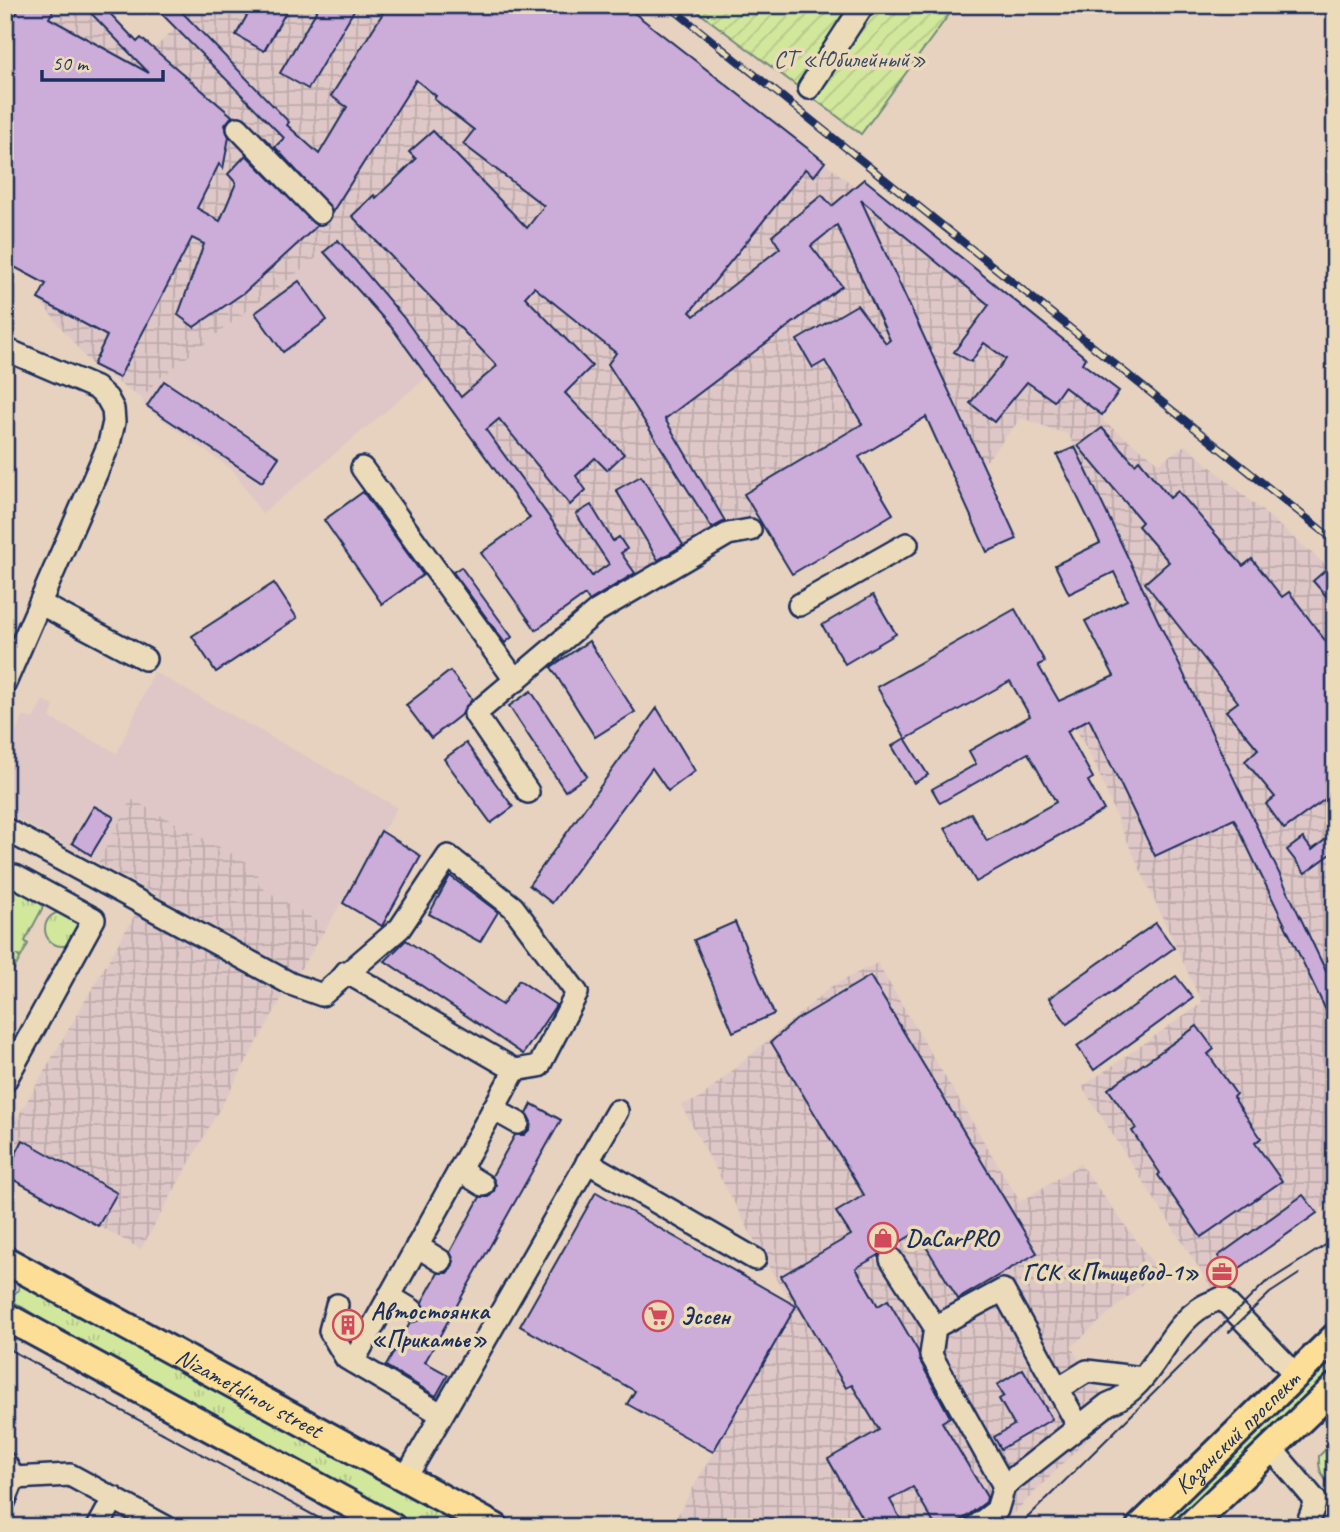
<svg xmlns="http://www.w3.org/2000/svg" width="1340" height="1532" viewBox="0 0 1340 1532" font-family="Caveat,sans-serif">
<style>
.built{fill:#dec7c6}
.industrial{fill:url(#industrial-grid)}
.grass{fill:url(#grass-tufts);stroke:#768b7d;stroke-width:2}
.garden{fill:url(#garden-furrows);stroke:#768b7d;stroke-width:2}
.building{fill:#ccacd8;stroke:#1b2f5e;stroke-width:2}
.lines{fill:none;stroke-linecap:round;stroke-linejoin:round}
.minor-casing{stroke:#1b2f5e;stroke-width:26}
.major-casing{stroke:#1b2f5e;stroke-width:32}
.minor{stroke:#ecdbb8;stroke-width:21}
.major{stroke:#fcde96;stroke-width:26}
.tram{stroke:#1b2f5e;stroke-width:2}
.rail-casing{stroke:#1b2f5e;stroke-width:8}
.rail{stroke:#ecdbb8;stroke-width:5;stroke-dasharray:16;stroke-linecap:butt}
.labels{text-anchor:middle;stroke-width:7;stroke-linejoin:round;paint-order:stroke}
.park-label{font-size:24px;fill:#364b67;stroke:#ecdbb8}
.poi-label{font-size:24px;font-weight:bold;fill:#1b2f5e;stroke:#ecdbb8;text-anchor:start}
.street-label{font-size:24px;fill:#1b2f5e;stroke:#ecdbb8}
</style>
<defs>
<pattern id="industrial-grid" width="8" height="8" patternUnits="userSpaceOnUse" patternTransform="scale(1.75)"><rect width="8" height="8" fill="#dec7c6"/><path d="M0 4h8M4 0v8" fill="none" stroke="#beabac"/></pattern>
<pattern id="grass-tufts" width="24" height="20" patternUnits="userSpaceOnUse" patternTransform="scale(1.75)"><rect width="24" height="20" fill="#d1e79c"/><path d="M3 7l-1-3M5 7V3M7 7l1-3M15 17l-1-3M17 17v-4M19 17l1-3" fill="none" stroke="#b3c689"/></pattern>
<pattern id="garden-furrows" width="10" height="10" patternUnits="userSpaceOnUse" patternTransform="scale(1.75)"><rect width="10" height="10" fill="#d1e79c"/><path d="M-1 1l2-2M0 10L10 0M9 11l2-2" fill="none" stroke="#b3c689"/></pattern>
</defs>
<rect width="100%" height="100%" fill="#e6d2be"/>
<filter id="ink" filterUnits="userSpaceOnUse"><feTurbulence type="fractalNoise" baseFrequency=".0143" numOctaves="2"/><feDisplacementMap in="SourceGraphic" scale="14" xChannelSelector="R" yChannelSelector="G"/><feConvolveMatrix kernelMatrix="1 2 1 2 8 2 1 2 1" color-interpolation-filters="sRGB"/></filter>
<g filter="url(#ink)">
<g class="built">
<polygon points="324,252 392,328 428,376 262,514 234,471 145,407 142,398 156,381"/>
<polygon points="154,672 397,807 327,927 258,886 131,799 98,863 5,812 5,758 23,716 33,719 43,700 54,706 50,718 117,753"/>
</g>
<g class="industrial">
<polygon points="5,5 102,5 137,41 141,38 154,49 175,28 153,5 624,5 854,186 864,179 1086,358 1082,363 1119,391 1102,415 1104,422 1159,463 1185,445 1328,567 1335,574 1335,1196 1317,1213 1212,1288 1082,1087 1202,1003 1121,828 1095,764 1061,702 1155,657 1114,573 1069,594 1055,565 1100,543 1057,455 1075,447 1069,435 1021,418 983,465 1017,539 987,552 926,418 758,517 726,524 593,606 428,376 392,328 324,252 156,381 142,398 91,364 38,299 45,284 5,263"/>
<polygon points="131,799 256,867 259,886 327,927 298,973 98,863"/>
<polygon points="136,913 283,996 141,1249 5,1175 5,1139"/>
<polygon points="877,963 1020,1202 1080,1164 1158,1270 1071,1347 1113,1413 1000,1527 671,1527 796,1306 775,1278 681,1105 699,1099 832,986"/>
</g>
<g class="grass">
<polygon points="9,883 43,901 42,909 25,941 28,944 21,957 18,956 20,959 5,984 5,884"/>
<circle cx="62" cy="929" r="17"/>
<polygon points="18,1278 476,1527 415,1527 92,1351 8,1298 19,1290"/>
<polygon points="1335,1355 1335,1368 1168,1527 1155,1527"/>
<path d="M1335 1440V1489C1323 1478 1318 1473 1319 1456Z"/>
</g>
<polygon class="garden" points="689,5 956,5 861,134"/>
<g class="building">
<polygon points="21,5 56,5 49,18 149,73 83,5 102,5 137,42 141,38 232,116 225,125 229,137 223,169 219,164 197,208 220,221 236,183 228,174 246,155 317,226 245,292 194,327 178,315 204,244 192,238 119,378 93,365 107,336 38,299 46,284 5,262 5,33"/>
<polygon points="153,5 175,5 289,122 287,125 319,154 347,107 331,96 388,5 624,5 825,162 814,176 805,169 690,312 694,316 780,248 772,236 822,195 832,206 864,179 1086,358 1082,363 1119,391 1102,415 1064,387 1054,401 1027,382 994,422 970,403 1006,359 984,343 971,362 954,352 989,305 861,200 1017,539 987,552 926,417 859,457 893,514 792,574 744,494 862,424 825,361 813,368 797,340 857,305 886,343 890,340 837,225 811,246 842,286 665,419 725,521 712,528 608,364 616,353 534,287 525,297 592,366 565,393 624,454 607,470 595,458 576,476 586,490 570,505 499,419 486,430 592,576 609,564 576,514 591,505 613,541 619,537 627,549 621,553 635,573 589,601 585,595 536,630 481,553 530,518 392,328 324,252 338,240 404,318 461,397 497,366 352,216 374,195 376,198 416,159 409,152 433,131 527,228 544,206 463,144 474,130 434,99 436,96 416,80 333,211 275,147 284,138"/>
<polygon points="253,5 290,5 264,51 236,35"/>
<polygon points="320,5 357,5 308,89 280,73"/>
<polygon points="299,281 327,320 283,352 255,313"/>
<polygon points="164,381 279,457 262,482 147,406"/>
<polygon points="1102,428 1135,464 1139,460 1170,498 1178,491 1243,566 1252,559 1282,597 1289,592 1335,654 1335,773 1328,778 1335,792 1284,829 1266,804 1275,797 1245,761 1258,749 1226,711 1238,702 1145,583 1169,562 1138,526 1142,522 1078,446"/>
<polygon points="1075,447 1335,990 1335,1029 1234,819 1155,856 1089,719 1067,731 1093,778 1088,781 1104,810 976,882 945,828 971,813 987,841 1056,802 1028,753 940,803 932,789 976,764 969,751 1030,716 1010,681 906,739 877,687 1015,609 1045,662 1038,665 1059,701 1114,676 1085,621 1127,600 1114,572 1069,594 1055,565 1100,543 1057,455"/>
<polygon points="641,476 683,545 658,560 616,490"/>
<polygon points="363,492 423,575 382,604 324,520"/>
<polygon points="461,567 512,637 505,643 453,572"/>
<polygon points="1329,567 1335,575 1335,606 1313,581"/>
<polygon points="274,583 297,618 216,672 192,636"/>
<polygon points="873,595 896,634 845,664 822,625"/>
<polygon points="589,641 635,712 595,737 551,667"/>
<polygon points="450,671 472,699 462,714 431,738 406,705"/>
<polygon points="531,691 587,776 565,791 509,706"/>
<polygon points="657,708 695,771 668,791 652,768 552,903 529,885"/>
<polygon points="905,738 928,775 914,783 892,746"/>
<polygon points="466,743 513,807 491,823 444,759"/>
<polygon points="94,806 114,817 91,855 72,843"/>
<polygon points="381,831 421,856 382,926 343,903"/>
<polygon points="1335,832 1335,851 1305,873 1287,850 1303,838 1312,850"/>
<polygon points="450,876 498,912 480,942 429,914"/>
<polygon points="735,922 774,1014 733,1032 694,940"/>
<polygon points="1156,923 1174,948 1067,1024 1049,998"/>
<polygon points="406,940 502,1005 519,980 556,1005 523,1054 385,961"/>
<polygon points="870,976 1037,1253 958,1299 917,1232 893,1246 884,1248 879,1255 856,1268 878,1306 888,1300 918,1351 920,1361 950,1417 942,1422 987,1497 986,1502 952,1527 936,1527 913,1487 890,1500 905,1527 867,1527 828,1459 879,1430 852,1385 846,1388 781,1276 851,1235 836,1212 864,1195 771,1042 796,1020"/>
<polygon points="1176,976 1193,998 1094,1070 1077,1046"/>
<polygon points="1197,1026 1214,1049 1208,1054 1236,1094 1233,1097 1261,1138 1255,1143 1282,1181 1201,1237 1158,1175 1160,1173 1132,1131 1136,1128 1108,1089"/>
<polygon points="532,1104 561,1120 425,1362 448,1375 436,1396 386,1366 410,1323 423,1316 422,1302 438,1273 447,1273 452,1267 454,1261 450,1252 480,1197 489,1197 494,1191 496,1185 492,1176 515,1135 524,1135 530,1129 531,1122 527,1114"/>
<polygon points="23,1140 117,1193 98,1226 5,1175"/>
<polygon points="596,1192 796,1306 713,1452 627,1404 635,1391 520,1326"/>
<polygon points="1303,1195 1317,1213 1223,1280 1215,1270 1223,1264 1218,1256"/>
<polygon points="1023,1369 1052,1419 1001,1449 994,1437 1014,1425 999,1399 1004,1396 997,1385"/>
</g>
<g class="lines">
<g class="minor-casing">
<g id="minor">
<polyline points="809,88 863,5"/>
<polyline points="238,128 320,213"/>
<polyline points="5,349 96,388 107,398 113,409 114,422 109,444 5,683"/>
<polyline points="362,468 516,681"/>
<polyline points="41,604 145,659"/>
<polyline points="799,605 907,544"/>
<polyline points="528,792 475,714 597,611 728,534 750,530"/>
<polyline points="5,829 291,984 322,995 400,928 448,856 513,907 577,993 539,1066 515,1070"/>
<polyline points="5,876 15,876 94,919 5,1081"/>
<polyline points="346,972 515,1070 353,1362"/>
<polyline points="493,1109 518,1123"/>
<polyline points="587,1162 755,1259"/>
<polyline points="459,1170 483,1185"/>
<polyline points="417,1246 441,1261"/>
<polyline points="891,1259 935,1327 931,1355 1004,1486"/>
<polyline points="389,1296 412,1310"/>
<polyline points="337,1305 330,1331 346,1358 441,1414"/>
<polyline points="935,1327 1003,1290 1079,1427"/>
<polyline points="1058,1389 1087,1371 1142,1378"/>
<polyline points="1271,1448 1316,1501 1306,1527"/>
<polyline points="5,1463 14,1478 5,1500"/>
<polyline points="14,1478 70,1475 166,1527"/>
<polyline points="405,1479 617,1111"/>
<polyline points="98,1527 114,1498"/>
<path d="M975 1527 997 1510 1004 1486 1108 1404C1152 1389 1164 1330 1202 1307 1208 1303 1216 1301 1222 1298L1296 1375"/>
</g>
</g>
<g class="major-casing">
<g id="major">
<path id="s1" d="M5 1260 495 1527"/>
<polyline points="5,1316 392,1527"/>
<path id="s2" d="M1140 1527 1335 1337"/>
<polyline points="1189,1527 1335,1387"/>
</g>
</g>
<use href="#minor" class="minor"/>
<use href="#major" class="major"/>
<g class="tram">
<polyline points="1229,1332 1270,1293 1299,1274"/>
<polyline points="5,1347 335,1527"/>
<polyline points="1018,1527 1264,1284 1335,1239"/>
</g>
<g class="rail-casing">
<polyline id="rail" points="668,5 1335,541"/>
</g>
<use href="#rail" class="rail"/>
</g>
</g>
<defs>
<g id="shop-ring" transform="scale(1.575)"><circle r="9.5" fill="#ecdbb8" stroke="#d1495b" stroke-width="1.5"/><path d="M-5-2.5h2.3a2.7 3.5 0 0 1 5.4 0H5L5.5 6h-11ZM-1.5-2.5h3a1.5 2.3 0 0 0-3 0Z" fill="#d1495b"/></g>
<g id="office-ring" transform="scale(1.575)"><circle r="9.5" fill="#ecdbb8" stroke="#d1495b" stroke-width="1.5"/><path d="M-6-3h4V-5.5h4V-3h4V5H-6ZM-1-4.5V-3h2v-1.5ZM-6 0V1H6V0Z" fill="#d1495b"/></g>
<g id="supermarket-ring" transform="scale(1.575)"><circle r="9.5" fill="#ecdbb8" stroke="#d1495b" stroke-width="1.5"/><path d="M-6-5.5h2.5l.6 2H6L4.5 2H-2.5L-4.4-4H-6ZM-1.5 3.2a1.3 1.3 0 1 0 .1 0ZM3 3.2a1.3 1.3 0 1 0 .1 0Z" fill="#d1495b"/></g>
<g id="building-ring" transform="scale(1.575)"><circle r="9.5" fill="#ecdbb8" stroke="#d1495b" stroke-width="1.5"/><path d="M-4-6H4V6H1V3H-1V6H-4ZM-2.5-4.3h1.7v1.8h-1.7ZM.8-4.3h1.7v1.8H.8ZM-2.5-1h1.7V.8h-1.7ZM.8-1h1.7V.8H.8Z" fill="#d1495b"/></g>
</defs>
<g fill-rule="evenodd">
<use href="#shop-ring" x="883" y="1238"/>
<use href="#office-ring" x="1222" y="1272"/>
<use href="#supermarket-ring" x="658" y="1316"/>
<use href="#building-ring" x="348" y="1325"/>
</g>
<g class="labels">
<g class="park-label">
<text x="850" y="67">СТ «Юбилейный»</text>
</g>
<g class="poi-label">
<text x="906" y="1246">DaCarPRO</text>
<text x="1199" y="1280" text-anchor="end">ГСК «Птицевод-1»</text>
<text x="371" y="1319">Автостоянка<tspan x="371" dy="28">«Прикамье»</tspan></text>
<text x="681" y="1324">Эссен</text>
</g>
<g class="street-label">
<text dy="8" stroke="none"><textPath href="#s1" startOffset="278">Nizametdinov street</textPath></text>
<text dy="8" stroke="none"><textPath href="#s2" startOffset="136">Казанский проспект</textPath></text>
</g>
</g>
<rect width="1340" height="1532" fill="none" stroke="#ecdbb8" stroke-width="28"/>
<rect x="14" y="14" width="1312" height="1504" fill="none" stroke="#1b2f5e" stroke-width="2.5" filter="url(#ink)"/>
<path d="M42 70v10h121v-10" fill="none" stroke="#1b2f5e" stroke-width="3.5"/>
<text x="52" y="70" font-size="21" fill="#1b2f5e" stroke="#ecdbb8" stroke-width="5" paint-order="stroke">50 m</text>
</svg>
